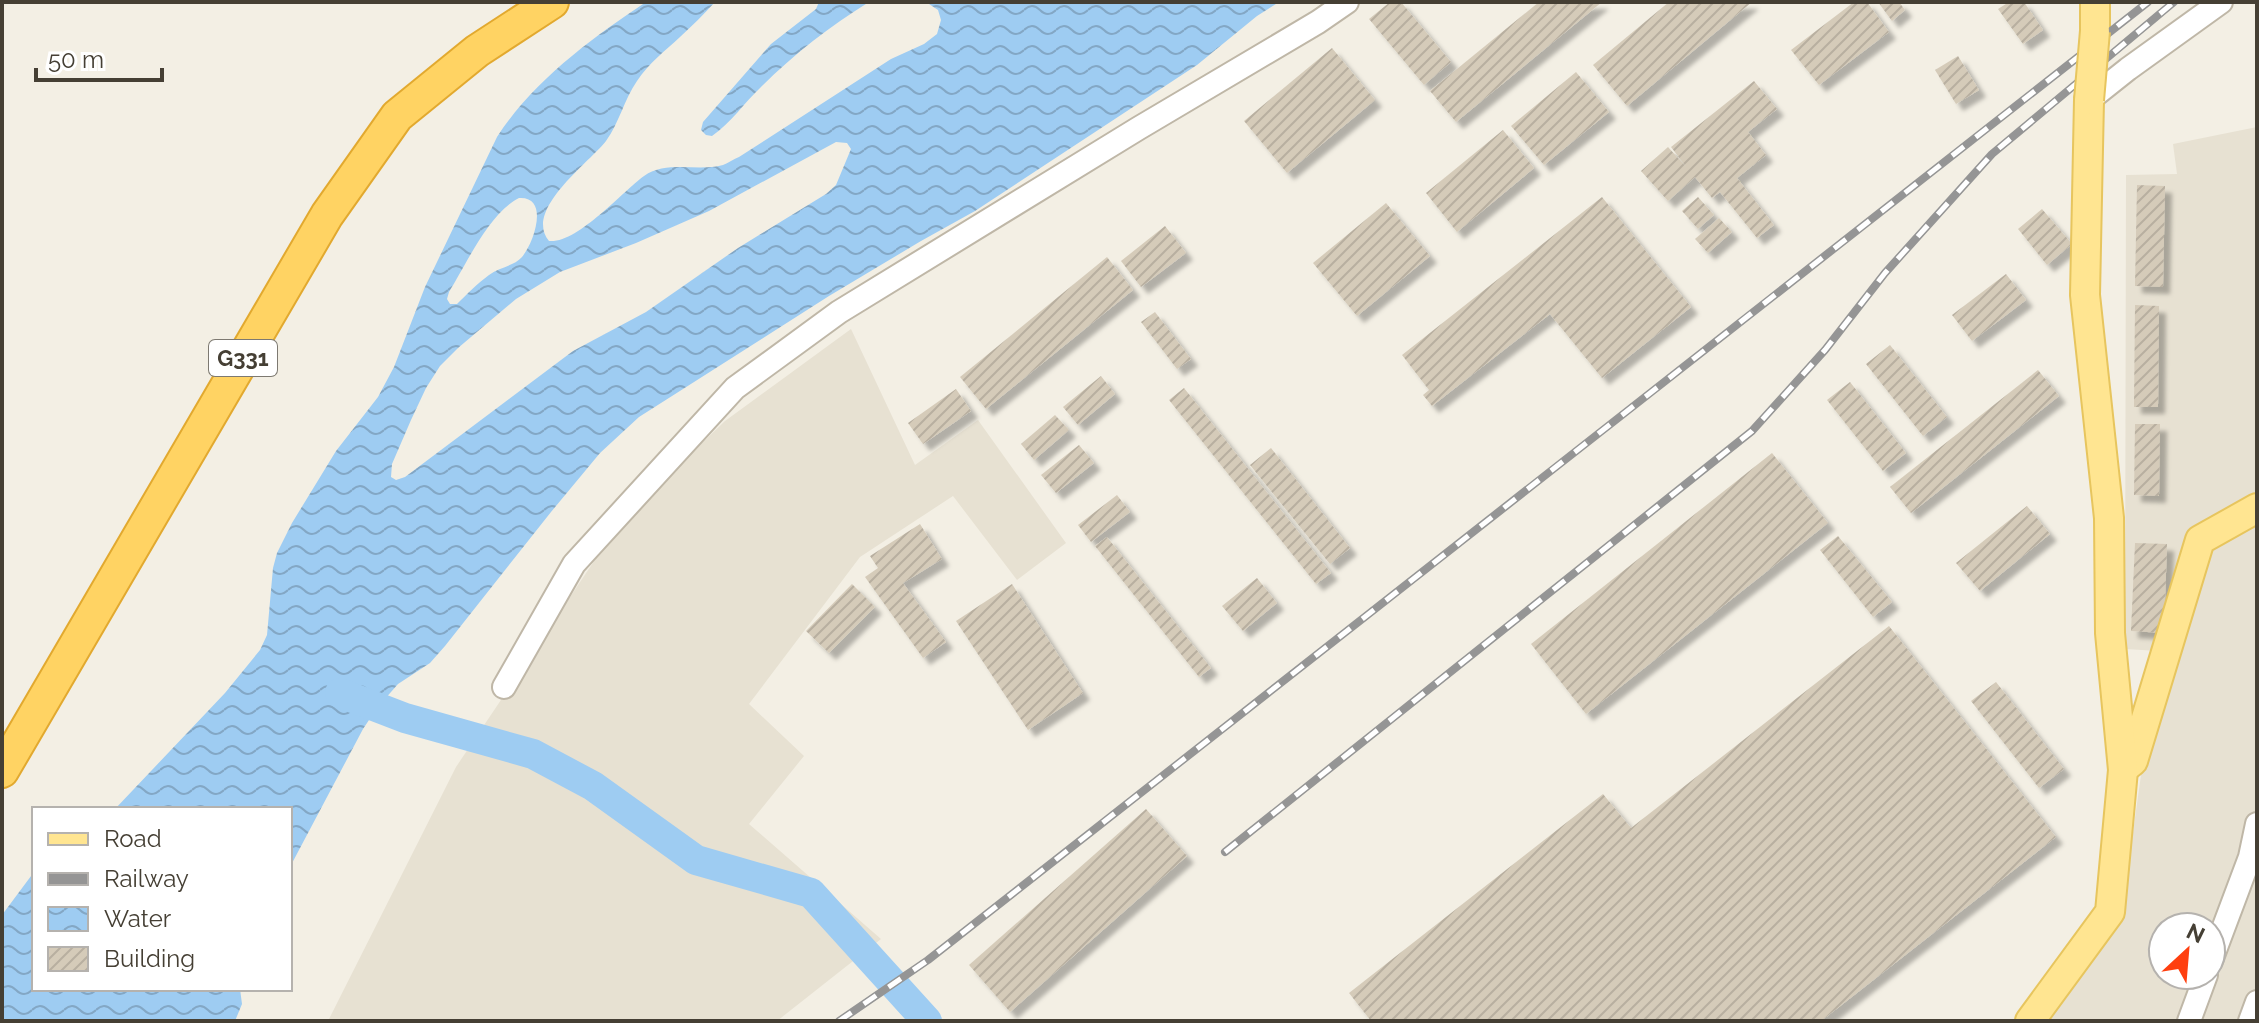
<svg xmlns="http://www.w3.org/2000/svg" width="2259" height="1023" viewBox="0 0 2259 1023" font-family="Raleway,sans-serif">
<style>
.residential{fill:#e7e1d2;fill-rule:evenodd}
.water{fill:url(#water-waves);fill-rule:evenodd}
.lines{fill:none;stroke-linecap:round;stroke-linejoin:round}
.river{stroke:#9eccf2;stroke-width:30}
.building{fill:url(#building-hatch);filter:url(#shadow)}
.minor-casing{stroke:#bfb7a7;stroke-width:26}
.major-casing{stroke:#e7c55e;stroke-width:32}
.highway-casing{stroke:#e2a92f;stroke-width:36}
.minor{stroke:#fff;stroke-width:22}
.major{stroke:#ffe591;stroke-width:28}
.highway{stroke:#ffd363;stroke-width:32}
.rail-casing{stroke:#959595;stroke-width:8}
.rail{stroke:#fff;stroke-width:5;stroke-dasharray:15;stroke-linecap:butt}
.major-bridge-casing{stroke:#e7c55e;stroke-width:32;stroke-linecap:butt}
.major-bridge{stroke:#ffe591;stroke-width:28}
.labels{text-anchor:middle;stroke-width:6;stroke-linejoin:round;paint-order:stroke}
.shield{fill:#fff;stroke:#7d7971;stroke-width:2}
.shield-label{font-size:22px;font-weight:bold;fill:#453f34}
</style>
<defs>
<pattern id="water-waves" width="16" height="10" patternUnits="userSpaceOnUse" patternTransform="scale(2)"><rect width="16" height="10" fill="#9eccf2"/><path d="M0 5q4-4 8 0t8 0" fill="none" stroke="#83a7c5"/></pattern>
<pattern id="building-hatch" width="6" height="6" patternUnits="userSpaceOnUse" patternTransform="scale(2)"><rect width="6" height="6" fill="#d5cbb9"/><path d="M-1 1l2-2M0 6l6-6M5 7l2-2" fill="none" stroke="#b8afa0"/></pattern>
<filter id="shadow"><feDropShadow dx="7" dy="7" stdDeviation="2" flood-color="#0004"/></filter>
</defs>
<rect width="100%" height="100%" fill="#f3efe4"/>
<g class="residential">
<polygon points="2257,127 2257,504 2195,535 2159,651 2125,649 2126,175 2177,174 2173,144"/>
<polygon points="851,329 915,465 978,420 1066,543 1017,580 953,496 860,557 749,704 804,756 749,824 881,939 777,1021 328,1021 456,767 621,521 725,421"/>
<path d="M2257 518V1021H2050L2111 925 2126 882 2142 768 2201 549ZM2163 927H2211V975H2163Z"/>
</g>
<g class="water">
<path d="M646 2H715C704 14 692 26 680 37 665 51 649 63 637 81 624 100 619 123 606 141 590 162 523 210 549 241 577 244 622 192 644 176 667 160 698 172 723 165 728 163 734 159 739 157L891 59 924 44 937 34 941 20 938 10 926 2H1279L1257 16 1197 65 975 211 921 241 829 296 639 417 600 453 551 512 445 646 430 663 398 684 377 708 363 729 290 867V809H115L225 693 260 650 267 635 273 568 277 553 292 523 336 451 378 397 394 367 425 287 497 137C533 81 592 38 646 2ZM836 142 847 143 851 149 836 185 826 194 738 248 646 312 573 351 405 477 396 480 391 477 392 464 411 420 426 388 440 366 458 348 516 299 560 272 636 243 709 211ZM519 198C550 196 534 243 522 257 514 266 500 267 489 275 478 283 467 294 457 304H450L447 299 449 292C467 263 489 213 519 198Z"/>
<path d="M819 2H869C830 26 793 55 761 87 744 103 731 123 712 136L706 135 701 130 703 122 771 44 816 9Z"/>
<polygon points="34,872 34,989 240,989 242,1004 235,1021 2,1021 2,915"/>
</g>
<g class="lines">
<polyline class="river" points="340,693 405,718 533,754 593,786 696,860 811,893 927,1021"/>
</g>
<g class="building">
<polygon points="1390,2 1401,2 1451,62 1424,85 1369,19"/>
<polygon points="1539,2 1602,2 1456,122 1430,91"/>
<polygon points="1669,2 1752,2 1627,106 1593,65"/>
<polygon points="1854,2 1867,2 1889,32 1819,85 1791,50"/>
<polygon points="1878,2 1899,2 1905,10 1892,21"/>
<polygon points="2009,2 2024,2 2043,30 2023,44 1998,9"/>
<polygon points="1332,48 1375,100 1287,173 1244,121"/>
<polygon points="1958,56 1979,90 1956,104 1935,70"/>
<polygon points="1576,72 1609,112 1544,165 1511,126"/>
<polygon points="1754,81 1777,109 1748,132 1766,155 1737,178 1774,225 1757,238 1720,192 1712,198 1695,177 1668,201 1641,171 1668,147 1687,168 1671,147"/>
<polygon points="1503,130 1534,168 1457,232 1426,193"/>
<polygon points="2137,185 2165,186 2163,287 2135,286"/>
<polygon points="1602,197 1691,307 1602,378 1550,314 1432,406 1423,395 1429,390 1402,355"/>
<polygon points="1698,197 1714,215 1698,229 1682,211"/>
<polygon points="1386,203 1430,256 1357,316 1313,263"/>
<polygon points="2042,209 2072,244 2047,265 2018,229"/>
<polygon points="1719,218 1732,232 1708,253 1695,239"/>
<polygon points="1165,226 1186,253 1141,287 1121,261"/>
<polygon points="1107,257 1133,290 986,409 960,377"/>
<polygon points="2006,274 2026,300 1972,341 1952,315"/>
<polygon points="2135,305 2159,306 2158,407 2134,407"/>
<polygon points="1155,312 1191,359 1177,369 1141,322"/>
<polygon points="1890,345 1947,417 1923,436 1866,364"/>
<polygon points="2038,370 2059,396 1911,513 1890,487"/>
<polygon points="1101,376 1115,394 1078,425 1063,407"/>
<polygon points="1850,382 1906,453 1883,471 1827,400"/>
<polygon points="1184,388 1331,573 1316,584 1169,400"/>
<polygon points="956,389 971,411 923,444 908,423"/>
<polygon points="1055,415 1069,430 1034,460 1021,444"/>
<polygon points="2135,424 2160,424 2159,496 2134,495"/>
<polygon points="1079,445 1094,463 1056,493 1041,475"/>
<polygon points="1271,448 1350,548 1330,564 1250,465"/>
<polygon points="1772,453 1828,523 1586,714 1531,644"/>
<polygon points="1117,495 1130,512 1091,542 1078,525"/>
<polygon points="2027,506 2050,534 1980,591 1956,563"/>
<polygon points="920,524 942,559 903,583 946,642 923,658 865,577 878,568 870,556"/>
<polygon points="1838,536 1892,602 1873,617 1820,550"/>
<polygon points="1107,537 1211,668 1199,677 1095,546"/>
<polygon points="2135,543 2167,544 2164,633 2131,631"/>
<polygon points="1257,578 1277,603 1243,631 1222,606"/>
<polygon points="852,584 875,607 829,653 806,631"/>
<polygon points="1012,584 1083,693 1028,730 956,621"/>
<polygon points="1889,626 2056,837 1821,1021 1371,1021 1349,993 1603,794 1631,828"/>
<polygon points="1996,682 2064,769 2039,788 1971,701"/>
<polygon points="1146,809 1187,856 1010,1012 969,965"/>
</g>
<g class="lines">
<g class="minor-casing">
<g id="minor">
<polyline points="2089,100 2128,69 2221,2"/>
<polyline points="504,687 574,564 735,388 839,312 1139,128 1318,22 1347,2"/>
<polyline points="2211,961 2250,857 2257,824"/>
<polyline points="2189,1021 2206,975"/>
<polyline points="2250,1021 2257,1002"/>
</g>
</g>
<g class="major-casing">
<g id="major">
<polyline points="2095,31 2095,2"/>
<polyline points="2123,769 2133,761 2200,540 2257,508"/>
<polyline points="2030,1021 2110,912 2123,770 2110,633 2109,518 2085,295 2089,100"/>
</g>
</g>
<g class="highway-casing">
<polyline id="highway" points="2,771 327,215 397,116 477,51 552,2"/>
</g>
<use href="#minor" class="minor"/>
<use href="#major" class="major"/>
<use href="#highway" class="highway"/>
<g class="rail-casing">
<g id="rail">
<polyline points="1225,852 1752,431 1825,350 1885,273 1992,154 2174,2"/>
<polyline points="839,1021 928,960 2148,2"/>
</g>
</g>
<use href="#rail" class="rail"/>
<g class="major-bridge-casing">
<polyline id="major-bridge" points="2089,100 2095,31"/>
</g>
<use href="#major-bridge" class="major-bridge"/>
</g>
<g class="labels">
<rect class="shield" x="209" y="340" width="68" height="36" rx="6"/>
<g class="shield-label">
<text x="243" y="366">G331</text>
</g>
</g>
<rect width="2259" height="1023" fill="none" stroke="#453f34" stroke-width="8"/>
<rect x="32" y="807" width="260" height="184" fill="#ffffff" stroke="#b5b2ae" stroke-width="2"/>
<rect x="48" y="833" width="40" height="12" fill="#ffe591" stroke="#b5b2ae" stroke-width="2"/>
<text x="104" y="847" font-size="24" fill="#453f34">Road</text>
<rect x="48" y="873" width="40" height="12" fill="#959595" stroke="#b5b2ae" stroke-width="2"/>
<text x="104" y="887" font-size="24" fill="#453f34">Railway</text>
<rect x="48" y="907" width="40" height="24" fill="url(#water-waves)" stroke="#b5b2ae" stroke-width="2"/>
<text x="104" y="927" font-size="24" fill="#453f34">Water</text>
<rect x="48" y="947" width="40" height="24" fill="url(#building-hatch)" stroke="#b5b2ae" stroke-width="2"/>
<text x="104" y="967" font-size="24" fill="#453f34">Building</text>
<g transform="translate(2187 951) rotate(26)"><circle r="38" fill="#ffffff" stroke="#b5b2ae" stroke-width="2"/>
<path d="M0-6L14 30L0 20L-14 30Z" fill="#ff3f0f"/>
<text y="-12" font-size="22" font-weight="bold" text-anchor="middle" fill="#453f34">N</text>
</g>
<path d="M36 68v12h126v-12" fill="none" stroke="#453f34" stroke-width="4"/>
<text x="48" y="68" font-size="24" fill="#453f34" stroke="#ffffff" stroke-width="6" paint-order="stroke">50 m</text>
</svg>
